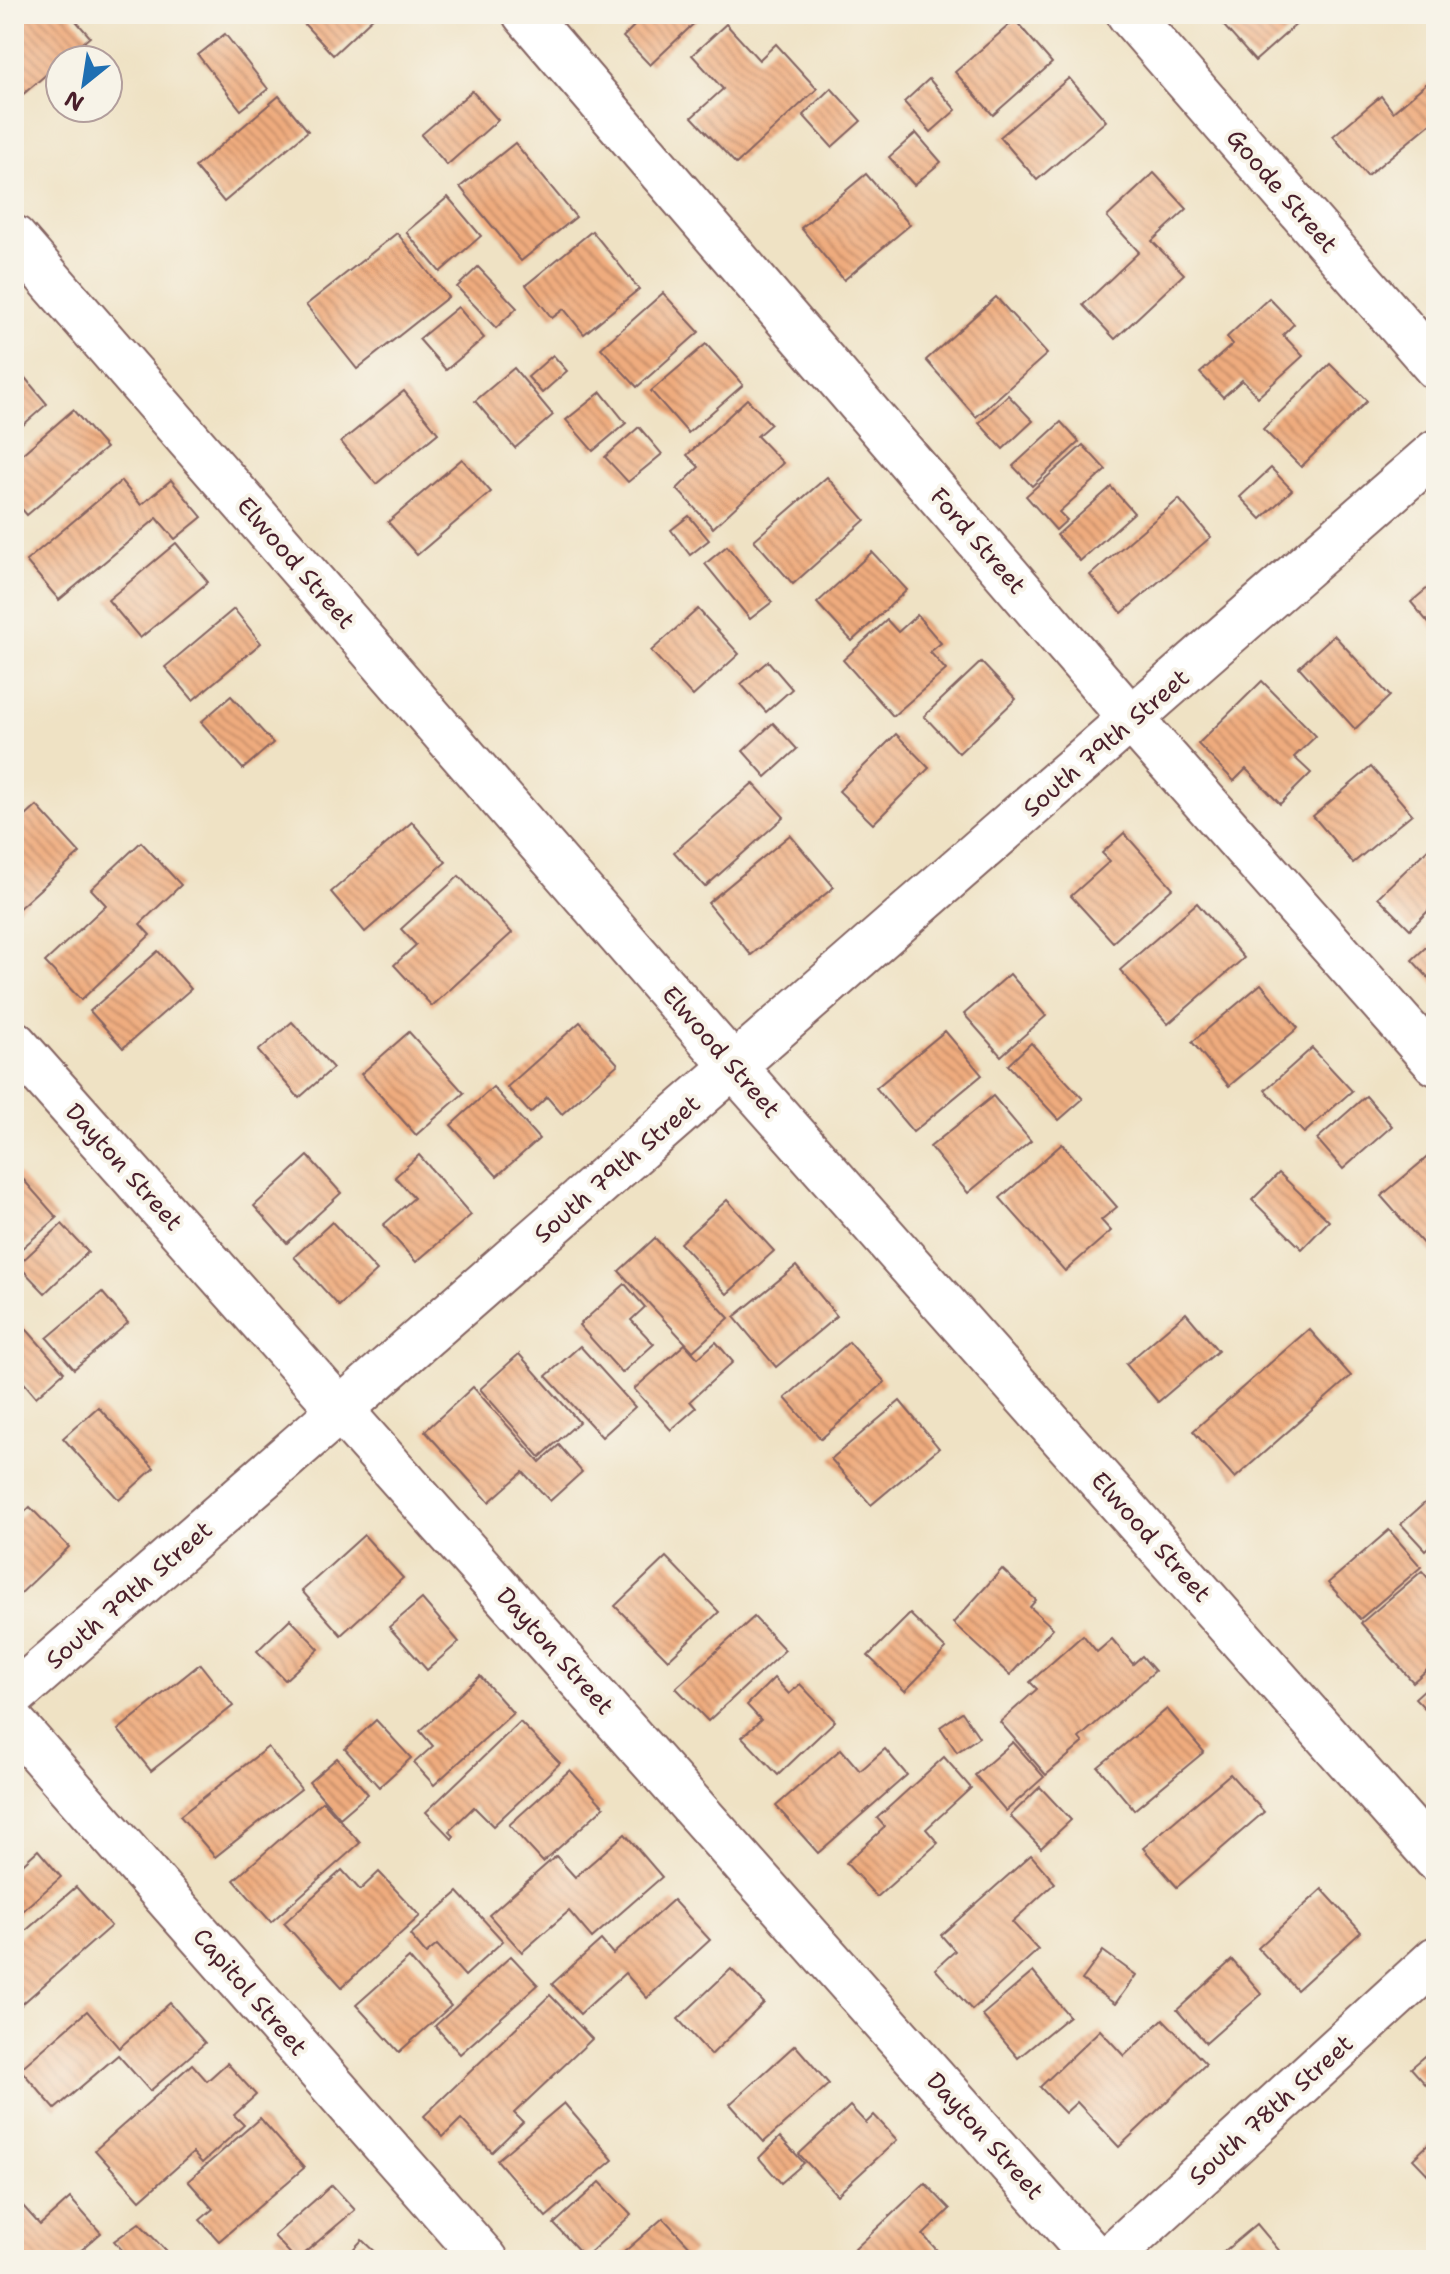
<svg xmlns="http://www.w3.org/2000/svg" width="1450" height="2274" viewBox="0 0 1450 2274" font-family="'Shantell Sans',sans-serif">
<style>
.building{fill:url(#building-back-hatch)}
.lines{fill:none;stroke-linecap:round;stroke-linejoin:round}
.minor-casing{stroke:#846361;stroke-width:48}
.minor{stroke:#fff;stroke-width:44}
.labels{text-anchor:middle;stroke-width:8;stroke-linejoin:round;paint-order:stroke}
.street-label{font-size:24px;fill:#4a1f2b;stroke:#f7f3e8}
</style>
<defs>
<pattern id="building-back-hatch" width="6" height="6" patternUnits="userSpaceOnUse" patternTransform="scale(2)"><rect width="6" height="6" fill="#efac7e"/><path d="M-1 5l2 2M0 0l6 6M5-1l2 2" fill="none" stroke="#c48b67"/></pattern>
</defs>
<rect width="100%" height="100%" fill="#f7f3e8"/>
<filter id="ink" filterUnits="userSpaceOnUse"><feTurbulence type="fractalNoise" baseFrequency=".0125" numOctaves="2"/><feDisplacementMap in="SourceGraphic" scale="16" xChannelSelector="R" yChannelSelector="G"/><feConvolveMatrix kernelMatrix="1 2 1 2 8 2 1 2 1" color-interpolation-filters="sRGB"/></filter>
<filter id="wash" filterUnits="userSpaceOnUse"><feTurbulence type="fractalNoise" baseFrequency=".006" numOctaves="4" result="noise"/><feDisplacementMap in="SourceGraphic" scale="32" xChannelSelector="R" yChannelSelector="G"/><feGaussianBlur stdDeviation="1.8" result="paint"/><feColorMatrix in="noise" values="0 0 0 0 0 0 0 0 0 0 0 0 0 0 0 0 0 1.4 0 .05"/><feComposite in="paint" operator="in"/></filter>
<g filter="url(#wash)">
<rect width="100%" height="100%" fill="#efe2c4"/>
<g id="blocks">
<g class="building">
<polygon points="14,14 70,14 90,37 14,102"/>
<polygon points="295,14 377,14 333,55"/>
<polygon points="646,14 704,14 650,65 623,37"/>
<polygon points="1220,14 1308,14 1255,61 1216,17"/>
<polygon points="1015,20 1052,63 993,115 955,72"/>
<polygon points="726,24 759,60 776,44 817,89 736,164 692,117 723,89 692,55"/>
<polygon points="225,34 268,89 241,110 198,55"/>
<polygon points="1069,78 1106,121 1037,180 1000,137"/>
<polygon points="929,79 956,110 931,132 904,102"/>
<polygon points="1427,83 1436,94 1436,119 1367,176 1333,136 1381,96 1393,112"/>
<polygon points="831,88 861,121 832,147 803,115"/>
<polygon points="472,91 498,120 447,165 421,135"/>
<polygon points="279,96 308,131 224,202 195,167"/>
<polygon points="916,133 941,162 914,185 889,157"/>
<polygon points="515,143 576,217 521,261 460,187"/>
<polygon points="1154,173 1187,209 1152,241 1184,274 1115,339 1083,305 1139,252 1107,217"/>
<polygon points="866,174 910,225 844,280 801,228"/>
<polygon points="448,197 481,236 440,272 406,232"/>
<polygon points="592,231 639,289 584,334 564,309 552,318 526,285"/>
<polygon points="397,233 448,297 357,369 306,305"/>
<polygon points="478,267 517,308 496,328 457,287"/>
<polygon points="663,293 699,332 637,387 601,348"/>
<polygon points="996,297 1047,354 976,417 926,360"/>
<polygon points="1269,298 1294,324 1283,335 1303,356 1258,397 1242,380 1223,397 1200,373 1233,344 1227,337"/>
<polygon points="458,307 484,338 446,370 419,339"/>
<polygon points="706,344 743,385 688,433 651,391"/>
<polygon points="553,355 567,371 542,393 528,377"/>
<polygon points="1330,364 1367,401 1301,467 1263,429"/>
<polygon points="514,368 553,415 515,448 475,401"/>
<polygon points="21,373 47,404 14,433 14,379"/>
<polygon points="404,391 438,433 376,484 341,442"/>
<polygon points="601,392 626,423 593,451 566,420"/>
<polygon points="1008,395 1033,421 1003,449 979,423"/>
<polygon points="747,399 771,424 757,436 783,463 713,528 677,489 699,467 687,455"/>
<polygon points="73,410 106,448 27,515 14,500 14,461"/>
<polygon points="1061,422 1079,442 1032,486 1013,466"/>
<polygon points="639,427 662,454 628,482 605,457"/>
<polygon points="1083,445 1106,470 1059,512 1067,520 1056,530 1026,496"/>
<polygon points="462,459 491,492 417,555 388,522"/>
<polygon points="1271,468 1292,490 1261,519 1240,497"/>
<polygon points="827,477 865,520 793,584 754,540"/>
<polygon points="171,480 202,517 175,539 157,518 59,600 26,561 121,481 141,505"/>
<polygon points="1111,487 1134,513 1080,561 1057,535"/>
<polygon points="1179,499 1211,537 1122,613 1090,575"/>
<polygon points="689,516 709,540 690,555 671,530"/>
<polygon points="176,543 208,582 140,638 108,600"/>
<polygon points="727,546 772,602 750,619 705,564"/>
<polygon points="872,552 907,590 852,641 817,603"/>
<polygon points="1436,581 1436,632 1411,602"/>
<polygon points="234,609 261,643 193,700 165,667"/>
<polygon points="698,609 739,654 693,696 651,651"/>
<polygon points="917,615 941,643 930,652 946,670 893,716 843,660 887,620 898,632"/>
<polygon points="1334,635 1390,696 1355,729 1299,667"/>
<polygon points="768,661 792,689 766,712 741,684"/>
<polygon points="981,662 1016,699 959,753 924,716"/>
<polygon points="1262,681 1316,736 1294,757 1311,773 1280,804 1246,769 1234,781 1198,744"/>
<polygon points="231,696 273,743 243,769 201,722"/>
<polygon points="773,723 797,749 766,777 743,751"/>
<polygon points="896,734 929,768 873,824 839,791"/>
<polygon points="1371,767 1412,814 1353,863 1313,816"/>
<polygon points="753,783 784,817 705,887 674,852"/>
<polygon points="37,806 80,853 17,910 14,827"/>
<polygon points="412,822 446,862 365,932 331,892"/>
<polygon points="1124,833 1173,888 1113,942 1071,896 1110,861 1102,853"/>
<polygon points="790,835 834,887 751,955 708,903"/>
<polygon points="1436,841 1436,903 1410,929 1378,897"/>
<polygon points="141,842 181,885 140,924 150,935 81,1000 45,962 106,905 91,889"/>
<polygon points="459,876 512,933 432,1006 394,965 416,945 401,929"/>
<polygon points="1197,903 1244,958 1168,1024 1120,970"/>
<polygon points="1436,938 1436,986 1412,960"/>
<polygon points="158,951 191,989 123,1048 90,1011"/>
<polygon points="1010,974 1046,1016 1001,1056 964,1014"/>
<polygon points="1261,984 1298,1028 1229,1086 1192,1042"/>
<polygon points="292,1022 333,1068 299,1098 258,1051"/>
<polygon points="580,1022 618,1064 562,1114 547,1097 530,1113 507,1087"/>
<polygon points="945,1031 982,1075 913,1132 876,1088"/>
<polygon points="409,1032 464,1093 416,1135 361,1074"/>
<polygon points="1031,1043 1083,1099 1059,1120 1008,1065"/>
<polygon points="1312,1048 1352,1091 1304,1133 1265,1090"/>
<polygon points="493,1087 539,1139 497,1176 451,1125"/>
<polygon points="993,1096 1031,1141 968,1193 930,1147"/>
<polygon points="1366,1096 1392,1126 1343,1169 1317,1139"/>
<polygon points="1062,1144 1117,1207 1101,1220 1111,1231 1065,1271 1000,1198"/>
<polygon points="1431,1154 1436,1160 1436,1252 1433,1255 1381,1196"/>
<polygon points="419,1155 471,1215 416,1262 383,1225 414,1198 395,1177"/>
<polygon points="308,1156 341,1193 287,1243 254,1206"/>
<polygon points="14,1169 57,1218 14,1255"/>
<polygon points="1279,1173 1329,1221 1302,1249 1252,1200"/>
<polygon points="727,1200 774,1251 727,1294 680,1243"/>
<polygon points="332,1222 377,1271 339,1306 294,1257"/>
<polygon points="62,1224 88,1252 45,1293 18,1265"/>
<polygon points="655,1238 729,1318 693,1351 619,1271"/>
<polygon points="796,1266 837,1316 776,1367 734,1317"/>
<polygon points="625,1284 645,1307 631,1320 654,1344 622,1373 579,1325"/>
<polygon points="102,1292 128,1323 74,1369 47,1338"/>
<polygon points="1186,1313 1218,1351 1158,1402 1126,1364"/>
<polygon points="14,1315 64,1372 36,1397 14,1371"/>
<polygon points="1309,1329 1351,1376 1235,1478 1193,1431"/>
<polygon points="716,1342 733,1362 690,1401 696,1408 671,1430 634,1389 685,1344 698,1358"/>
<polygon points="849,1342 885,1382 821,1439 785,1398"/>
<polygon points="580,1346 635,1407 602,1437 546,1376"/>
<polygon points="519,1354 579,1422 540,1457 480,1389"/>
<polygon points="473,1387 540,1462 559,1445 582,1472 550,1501 523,1472 489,1502 425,1431"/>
<polygon points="900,1401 939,1448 871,1505 831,1459"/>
<polygon points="98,1407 154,1468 119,1500 63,1438"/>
<polygon points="1436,1493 1436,1540 1425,1550 1401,1524"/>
<polygon points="30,1507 69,1547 14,1600 14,1522"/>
<polygon points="1389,1530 1421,1567 1360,1619 1328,1583"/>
<polygon points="364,1535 403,1578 341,1635 302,1591"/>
<polygon points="666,1557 719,1612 668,1660 615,1606"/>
<polygon points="1002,1569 1036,1600 1030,1607 1053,1628 1010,1675 953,1623"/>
<polygon points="1422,1571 1436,1587 1436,1662 1413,1682 1361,1623"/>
<polygon points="422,1599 459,1642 427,1670 389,1627"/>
<polygon points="910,1614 946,1649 905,1691 868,1656"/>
<polygon points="754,1617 785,1650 708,1721 676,1688"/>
<polygon points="290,1619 319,1649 285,1680 257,1651"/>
<polygon points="1083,1635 1097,1652 1112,1639 1133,1664 1142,1656 1155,1671 1079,1738 1083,1743 1046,1775 1000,1722 1037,1689 1030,1682"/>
<polygon points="200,1664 233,1706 151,1771 118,1730"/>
<polygon points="480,1676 513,1713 434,1785 414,1763 433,1746 420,1731"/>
<polygon points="774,1678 789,1694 800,1684 835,1721 778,1775 742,1737 761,1720 747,1705"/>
<polygon points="1436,1679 1436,1720 1415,1698"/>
<polygon points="1167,1709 1204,1752 1134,1810 1098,1767"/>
<polygon points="962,1712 979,1737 957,1752 940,1727"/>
<polygon points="376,1720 411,1758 379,1787 345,1749"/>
<polygon points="520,1722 560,1763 493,1826 474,1807 449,1831 454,1836 452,1839 426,1812"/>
<polygon points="1013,1742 1044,1777 1006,1811 975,1775"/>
<polygon points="268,1747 301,1789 215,1857 180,1816"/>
<polygon points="841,1749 860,1771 885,1749 907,1775 818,1853 776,1806"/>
<polygon points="944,1757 971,1788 926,1829 938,1843 877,1897 846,1863 885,1827 877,1818"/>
<polygon points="337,1758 368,1794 340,1818 309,1782"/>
<polygon points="570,1770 604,1807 543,1862 509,1825"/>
<polygon points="1230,1774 1264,1812 1177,1887 1143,1848"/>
<polygon points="1040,1787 1071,1820 1041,1848 1010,1816"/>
<polygon points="323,1801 360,1843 271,1922 234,1880"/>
<polygon points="625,1834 662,1877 592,1938 569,1911 522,1952 489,1915 556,1856 575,1877"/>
<polygon points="38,1850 61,1877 14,1918 14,1872"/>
<polygon points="1031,1855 1055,1883 1012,1922 1038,1950 972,2010 935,1969 955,1951 941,1935"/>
<polygon points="342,1870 360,1890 379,1872 420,1916 342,1987 284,1923"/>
<polygon points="76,1887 111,1926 21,2005 14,1996 14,1941"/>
<polygon points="1322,1889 1361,1932 1297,1990 1258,1948"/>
<polygon points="458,1892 503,1941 465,1976 437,1945 426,1954 410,1935"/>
<polygon points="673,1900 710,1940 647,1998 625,1973 580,2014 552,1984 601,1940 613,1954"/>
<polygon points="1103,1951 1136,1975 1115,2004 1082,1980"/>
<polygon points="511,1956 538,1985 460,2054 435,2026"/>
<polygon points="409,1958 451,2006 399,2052 356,2005"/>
<polygon points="1232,1960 1262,1994 1206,2043 1177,2010"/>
<polygon points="731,1969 764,2003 711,2055 678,2019"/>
<polygon points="1033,1972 1069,2016 1018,2058 982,2015"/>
<polygon points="550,1995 592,2039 514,2113 523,2122 492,2152 461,2119 443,2137 424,2116"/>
<polygon points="170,2003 205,2043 150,2091 118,2055 55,2109 20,2069 87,2011 119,2048"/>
<polygon points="1163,2019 1206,2064 1119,2147 1077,2102 1065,2113 1040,2087 1100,2030 1124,2056"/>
<polygon points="795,2045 829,2084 764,2142 730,2104"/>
<polygon points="1436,2047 1436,2096 1411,2068"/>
<polygon points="227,2063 256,2095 234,2115 244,2125 202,2163 193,2153 140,2200 95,2150 192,2064 207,2081"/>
<polygon points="564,2103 613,2160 546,2217 497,2160"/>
<polygon points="850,2106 866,2123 874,2115 897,2140 837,2195 799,2154"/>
<polygon points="260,2118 304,2168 219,2241 200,2220 213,2209 188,2181"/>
<polygon points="780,2137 804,2163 781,2183 759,2158"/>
<polygon points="1436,2137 1436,2183 1413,2159"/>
<polygon points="600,2182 631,2215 585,2257 554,2224"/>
<polygon points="925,2183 950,2209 923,2235 946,2260 866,2260 855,2249"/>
<polygon points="332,2185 355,2210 296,2260 274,2236"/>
<polygon points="14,2196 40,2225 70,2198 101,2233 70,2260 14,2260"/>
<polygon points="663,2218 694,2251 684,2260 615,2260"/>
<polygon points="139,2223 168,2253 160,2260 131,2260 114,2241"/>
<polygon points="1257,2224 1287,2260 1214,2260"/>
<polygon points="362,2240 383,2260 343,2260"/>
</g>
</g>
</g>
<g filter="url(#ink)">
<use href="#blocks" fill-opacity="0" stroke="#846361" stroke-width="2"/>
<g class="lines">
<g class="minor-casing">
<g id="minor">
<polyline points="525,14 1133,721 1436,1063"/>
<polyline points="1129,14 1436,367"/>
<polyline points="14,238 734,1067 1436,1859"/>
<polyline points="14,1043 1096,2260"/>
<polyline points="14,1695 1436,452"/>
<polyline points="14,1724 486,2260"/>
<polyline points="1107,2260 1436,1959"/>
</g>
</g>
<use href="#minor" class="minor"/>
</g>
</g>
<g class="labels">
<g class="street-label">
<text transform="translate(1282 191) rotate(49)" y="8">Goode Street</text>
<text transform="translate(978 541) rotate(49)" y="8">Ford Street</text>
<text transform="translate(296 563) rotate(49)" y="8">Elwood Street</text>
<text transform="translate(1106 743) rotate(-41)" y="8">South 79th Street</text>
<text transform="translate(721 1052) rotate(49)" y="8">Elwood Street</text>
<text transform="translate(124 1167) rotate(48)" y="8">Dayton Street</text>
<text transform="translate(617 1169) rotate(-41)" y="8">South 79th Street</text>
<text transform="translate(1151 1537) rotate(48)" y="8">Elwood Street</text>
<text transform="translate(129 1595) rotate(-41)" y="8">South 79th Street</text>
<text transform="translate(555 1651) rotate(48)" y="8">Dayton Street</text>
<text transform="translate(250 1992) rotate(49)" y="8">Capitol Street</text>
<text transform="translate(1271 2110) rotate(-42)" y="8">South 78th Street</text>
<text transform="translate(985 2136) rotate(48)" y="8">Dayton Street</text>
</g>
</g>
<rect width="1450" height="2274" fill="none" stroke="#f7f3e8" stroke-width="48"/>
<g transform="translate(84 84) rotate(210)"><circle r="38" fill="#f7f3e8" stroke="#b29e9c" stroke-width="2"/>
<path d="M0-6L14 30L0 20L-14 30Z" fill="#1f6fb2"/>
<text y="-12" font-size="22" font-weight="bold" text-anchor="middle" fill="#4a1f2b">N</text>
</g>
</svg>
